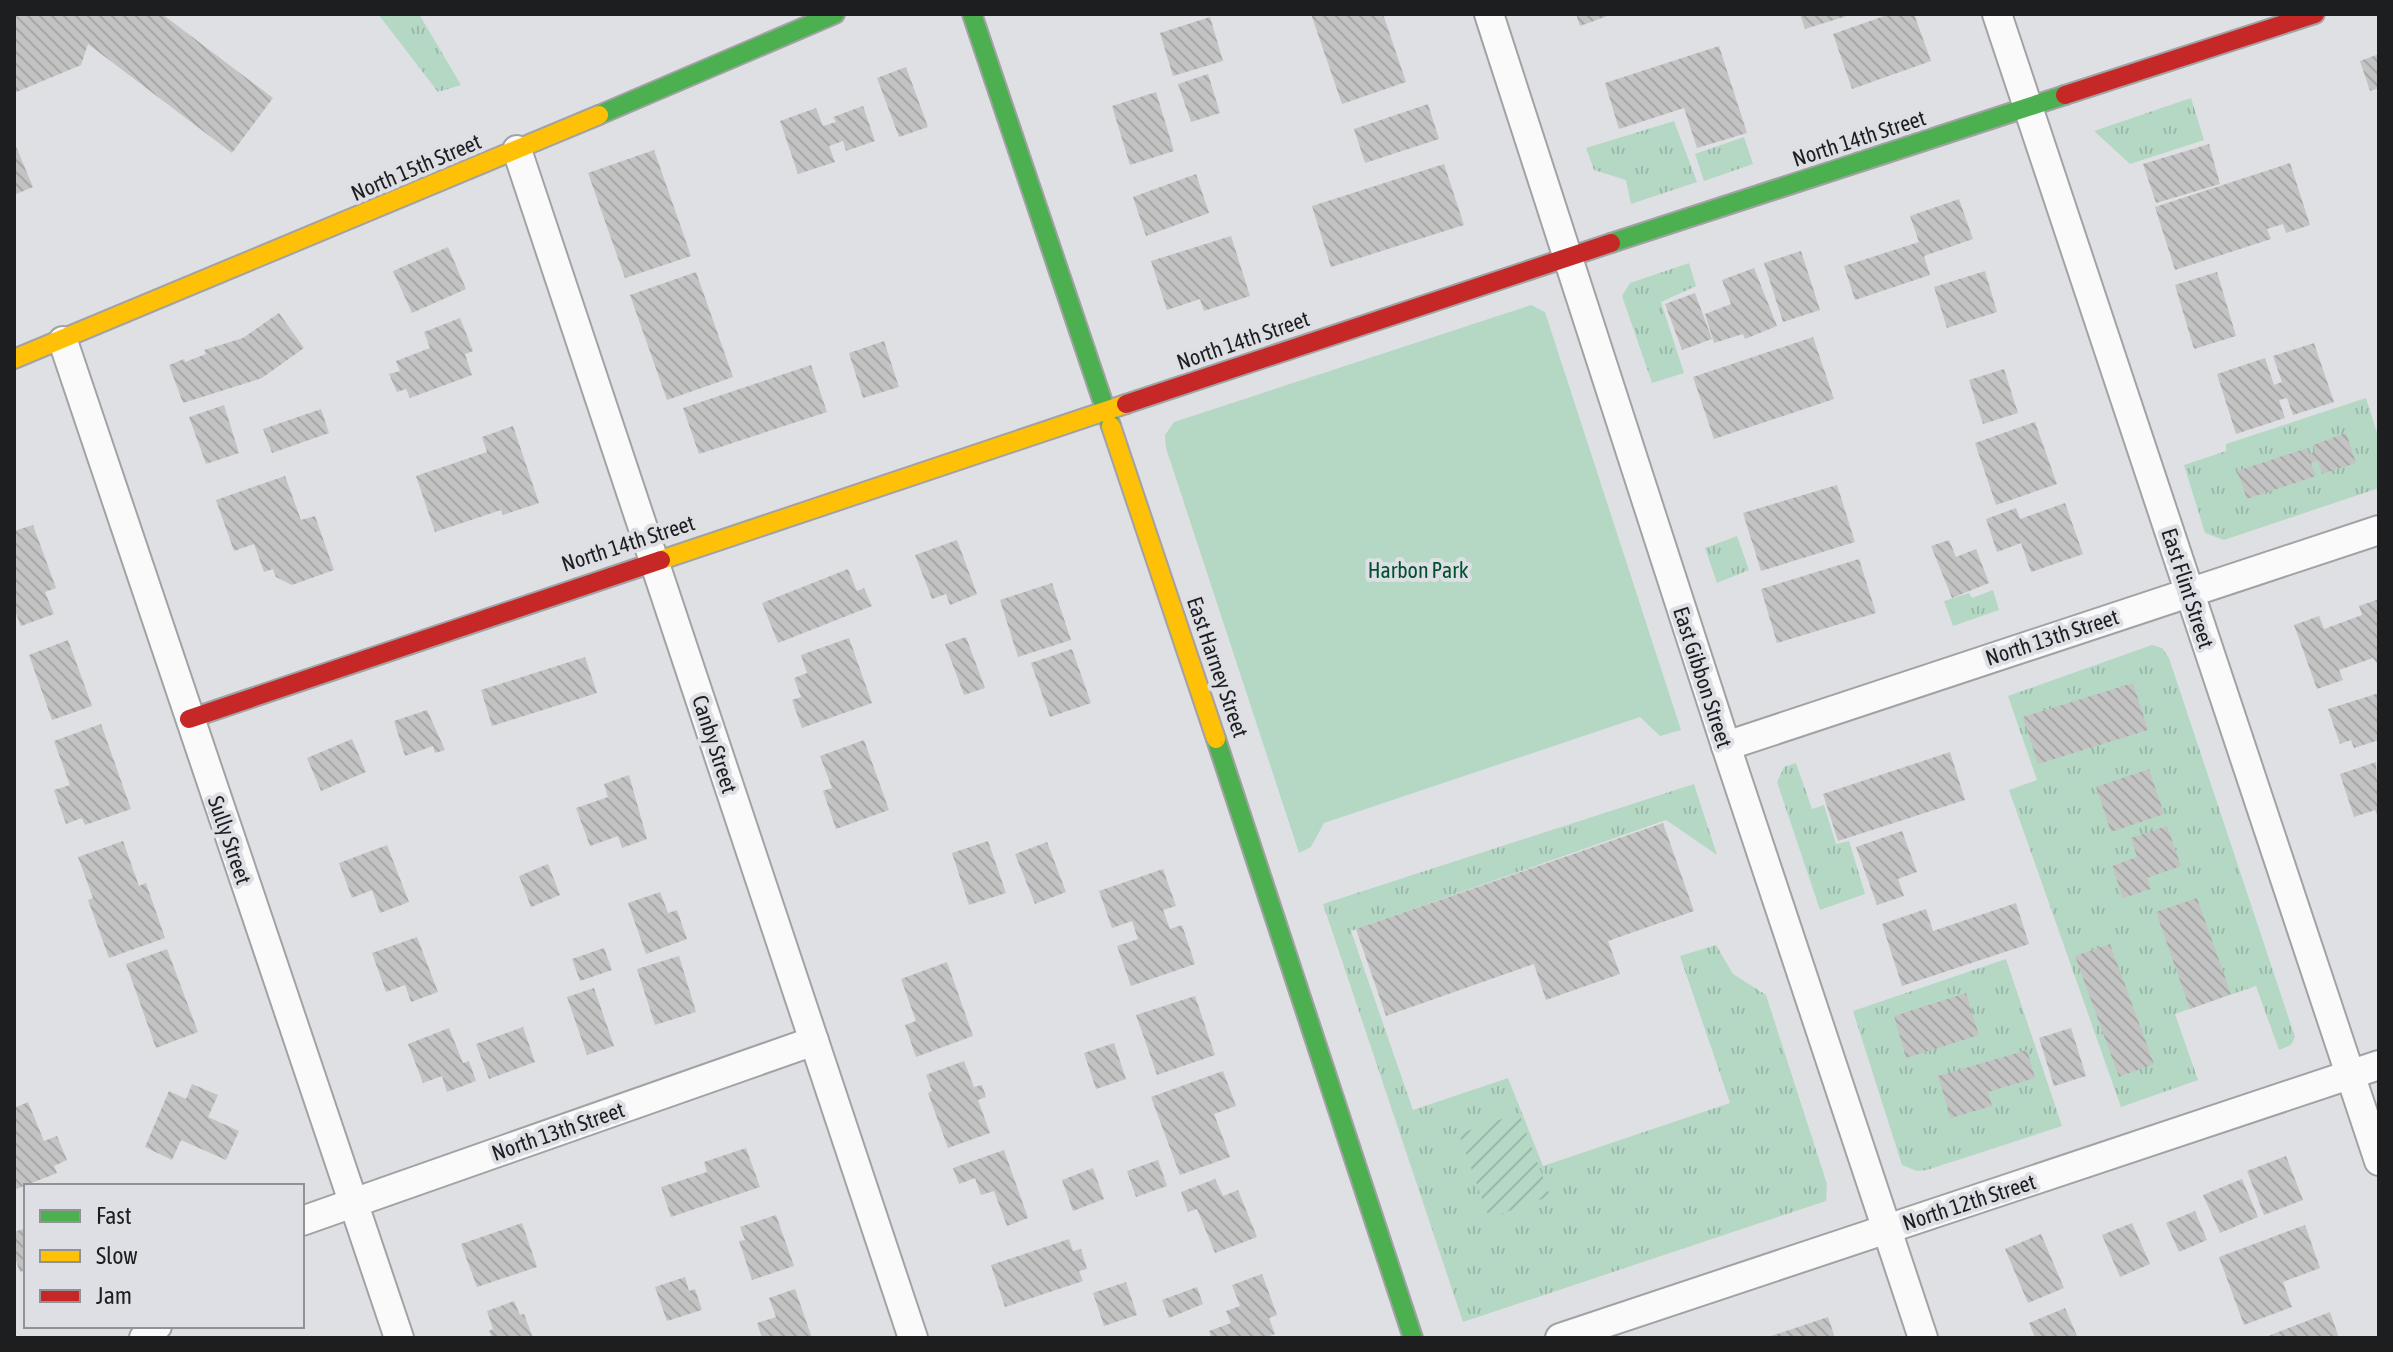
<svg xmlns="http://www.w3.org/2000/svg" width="2393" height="1352" viewBox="0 0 2393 1352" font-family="'Asap Condensed',sans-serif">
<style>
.grass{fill:url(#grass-tufts)}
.park{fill:#b5d8c5}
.garden{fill:url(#garden-furrows)}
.building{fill:url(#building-back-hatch)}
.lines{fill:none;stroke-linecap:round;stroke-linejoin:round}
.street-casing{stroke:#a2a2a4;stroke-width:32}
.fast-casing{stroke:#a2a2a4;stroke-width:22}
.slow-casing{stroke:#a2a2a4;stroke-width:22}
.jam-casing{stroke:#a2a2a4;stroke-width:22}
.street{stroke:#fafafb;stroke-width:28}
.fast{stroke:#4caf50;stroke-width:18}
.slow{stroke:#ffc107;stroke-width:18}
.jam{stroke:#c62828;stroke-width:18}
.labels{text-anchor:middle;stroke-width:8;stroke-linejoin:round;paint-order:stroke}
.street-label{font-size:22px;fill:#1d1e20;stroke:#dedfe4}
.park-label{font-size:22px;fill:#00512f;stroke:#dedfe4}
</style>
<defs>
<pattern id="grass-tufts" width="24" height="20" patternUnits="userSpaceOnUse" patternTransform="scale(2)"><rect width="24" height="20" fill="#b5d8c5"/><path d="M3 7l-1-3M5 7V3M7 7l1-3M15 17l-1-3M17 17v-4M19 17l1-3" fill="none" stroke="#9bb9a9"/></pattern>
<pattern id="garden-furrows" width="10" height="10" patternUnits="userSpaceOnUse" patternTransform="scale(2)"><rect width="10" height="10" fill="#b5d8c5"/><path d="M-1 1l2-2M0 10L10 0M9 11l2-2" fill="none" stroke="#9bb9a9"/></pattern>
<pattern id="building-back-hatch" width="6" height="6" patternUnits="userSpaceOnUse" patternTransform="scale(2)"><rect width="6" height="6" fill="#c4c3c4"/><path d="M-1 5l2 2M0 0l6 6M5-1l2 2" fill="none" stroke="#a8a7a8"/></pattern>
</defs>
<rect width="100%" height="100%" fill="#dfe0e3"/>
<g class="grass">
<polygon points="378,14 419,14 461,85 438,92"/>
<polygon points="2191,98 2204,140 2130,164 2094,131"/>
<polygon points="1674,121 1697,182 1631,204 1626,180 1594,170 1586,148"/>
<polygon points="1744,137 1753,164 1704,181 1695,154"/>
<polygon points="1689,263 1696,286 1661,302 1684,373 1652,383 1622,296 1630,283"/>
<polygon points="2366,398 2379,439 2379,488 2224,540 2205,533 2184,465 2226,451 2226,444"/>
<polygon points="1737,536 1749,570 1717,583 1705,548"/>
<polygon points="1993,590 1999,610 1953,626 1944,601 1969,593 1972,598"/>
<polygon points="2152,645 2162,648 2169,658 2295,1037 2291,1045 2279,1050 2256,986 2175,1014 2198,1080 2121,1107 2009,790 2037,780 2008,696"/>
<polygon points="1796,763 1812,809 1824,805 1836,844 1849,841 1865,894 1820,910 1777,782 1784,767"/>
<polygon points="1694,784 1717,855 1666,820 1351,931 1413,1110 1508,1078 1543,1166 1730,1103 1680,956 1716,945 1733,974 1766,995 1827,1184 1826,1201 1463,1322 1323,904"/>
<polygon points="2006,959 2062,1126 1927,1170 1917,1171 1902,1165 1853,1011"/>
</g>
<polygon class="park" points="1531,305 1545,312 1681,730 1660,736 1640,717 1324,823 1311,847 1299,853 1166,448 1165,435 1174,422"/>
<polygon class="garden" points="1519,1113 1550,1196 1489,1218 1459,1134"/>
<g class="building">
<polygon points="14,14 162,14 273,98 232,153 88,44 81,65 14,93"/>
<polygon points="1311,14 1383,14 1406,82 1342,104"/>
<polygon points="1576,14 1613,14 1580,26"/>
<polygon points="1800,14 1850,14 1850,15 1805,29"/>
<polygon points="1890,14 1914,14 1931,61 1852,89 1833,34"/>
<polygon points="1210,17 1223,61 1173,76 1160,33"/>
<polygon points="1719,46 1747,133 1697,148 1684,108 1619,129 1605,83"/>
<polygon points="2379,54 2379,88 2370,91 2360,61"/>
<polygon points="906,67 928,127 899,137 877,78"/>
<polygon points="1208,74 1220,113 1191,122 1178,84"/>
<polygon points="1156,92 1174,151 1130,165 1112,106"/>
<polygon points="1428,104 1439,139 1365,163 1354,129"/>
<polygon points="863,106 875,141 846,151 843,141 829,146 835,162 798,174 780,121 816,108 823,126 836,122 833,117"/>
<polygon points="14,142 33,187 14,195"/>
<polygon points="2209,144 2220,184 2156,203 2143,164"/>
<polygon points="654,150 691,256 625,278 588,173"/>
<polygon points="2290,163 2310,225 2286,233 2283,224 2267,229 2271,239 2175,270 2155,207"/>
<polygon points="1444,164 1464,225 1331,267 1312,206"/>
<polygon points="1196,174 1209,213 1146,236 1133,197"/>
<polygon points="1959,199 1973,239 1924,256 1930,275 1855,300 1844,266 1919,242 1910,216"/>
<polygon points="1231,236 1250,296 1204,311 1200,299 1167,310 1151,261"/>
<polygon points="448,247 466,289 412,313 393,271"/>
<polygon points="1801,251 1820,310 1783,322 1764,263"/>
<polygon points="1754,268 1777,326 1745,339 1743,334 1714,343 1705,314 1731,304 1722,280"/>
<polygon points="1985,271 1997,312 1947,328 1934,287"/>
<polygon points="696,272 733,377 667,400 630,295"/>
<polygon points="2217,272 2236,336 2194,349 2175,285"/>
<polygon points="1695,293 1712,339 1682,350 1665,304"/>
<polygon points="279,313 304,348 262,378 183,403 169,365 184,359 185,362 206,354 204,350 243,338"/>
<polygon points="460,318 473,351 465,354 472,375 410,398 406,389 397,392 389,374 400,371 396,361 430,348 424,332"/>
<polygon points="1813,337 1834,399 1714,439 1693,377"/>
<polygon points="884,341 899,387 863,398 849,353"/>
<polygon points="2314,343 2334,402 2293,415 2287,398 2279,400 2285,418 2236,434 2217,374 2265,358 2274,385 2282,382 2273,356"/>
<polygon points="811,365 827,412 699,454 683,408"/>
<polygon points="2004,369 2018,413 1983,424 1969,380"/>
<polygon points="224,405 239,453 206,464 189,417"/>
<polygon points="321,409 329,433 272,453 263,429"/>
<polygon points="2035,422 2057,484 1996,505 1975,443"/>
<polygon points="513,426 539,503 503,515 501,510 435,532 416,476 487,452 482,437"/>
<polygon points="2346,433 2356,463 2322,474 2318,461 2311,463 2316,476 2247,499 2237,471 2307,448 2309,454 2315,452 2313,445"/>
<polygon points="285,476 301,520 315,516 334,570 292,585 276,577 273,569 264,572 254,544 234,551 216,500"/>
<polygon points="1837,485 1855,542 1761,571 1743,513"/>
<polygon points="2065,503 2083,554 2031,572 2021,543 1997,552 1986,519 2016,508 2020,519"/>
<polygon points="33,525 56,588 45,592 54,614 21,626 14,608 14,531"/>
<polygon points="957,540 977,594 950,605 946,594 932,599 915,555"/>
<polygon points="1949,540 1956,557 1976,549 1989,583 1952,598 1931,546"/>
<polygon points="1859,559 1876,613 1777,643 1761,589"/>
<polygon points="848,569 857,591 864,588 872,606 778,643 762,603"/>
<polygon points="1052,583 1071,640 1018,657 1000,600"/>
<polygon points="2379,599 2379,666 2373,658 2339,670 2343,680 2317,689 2294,625 2319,616 2324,629 2362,615 2359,606"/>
<polygon points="966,637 985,688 964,695 945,644"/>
<polygon points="849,638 872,703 802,728 792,700 801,697 794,678 807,673 801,655"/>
<polygon points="68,640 92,706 52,720 29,655"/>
<polygon points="1072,649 1091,703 1050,717 1031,663"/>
<polygon points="585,657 597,693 492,726 481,690"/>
<polygon points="2133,683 2148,730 2038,764 2023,717"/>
<polygon points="2379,693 2379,740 2354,748 2351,740 2340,744 2328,709"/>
<polygon points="427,710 445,750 435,753 433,746 405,756 394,721"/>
<polygon points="101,724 131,809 85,825 82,818 66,824 54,790 70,785 54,741"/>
<polygon points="352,739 366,772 321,791 307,758"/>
<polygon points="864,740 889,810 836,829 823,791 832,788 820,756"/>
<polygon points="1950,752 1965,800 1838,841 1823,794"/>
<polygon points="2376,762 2379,820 2375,810 2354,817 2340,774"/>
<polygon points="2149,769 2164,814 2111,832 2096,787"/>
<polygon points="629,775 647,839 622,848 618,836 590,846 576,808 608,797 604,784"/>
<polygon points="1663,823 1694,911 1608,941 1620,974 1546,1000 1534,964 1386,1016 1356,929"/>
<polygon points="2167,826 2181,866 2147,878 2151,889 2123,898 2112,866 2137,857 2131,838"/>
<polygon points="1902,831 1917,872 1898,879 1904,896 1877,905 1856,847"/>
<polygon points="123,841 139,886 146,883 165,938 109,958 88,900 93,898 78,857"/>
<polygon points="988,841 1006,893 969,905 952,853"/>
<polygon points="1047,842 1066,892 1035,904 1015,854"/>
<polygon points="387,845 409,902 380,913 372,890 352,898 339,863"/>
<polygon points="548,864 560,895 531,907 519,876"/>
<polygon points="1163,869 1176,906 1163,910 1170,929 1182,925 1195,964 1131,986 1117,946 1138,939 1132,921 1112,928 1099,891"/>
<polygon points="660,892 668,913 677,910 687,939 646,954 628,903"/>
<polygon points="2197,898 2231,994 2190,1009 2156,912"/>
<polygon points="2016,903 2029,944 1902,986 1882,924 1926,909 1933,931"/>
<polygon points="417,937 438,992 411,1002 405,985 386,992 372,953"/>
<polygon points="2110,944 2154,1064 2119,1077 2075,956"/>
<polygon points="604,948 612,970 580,981 572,959"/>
<polygon points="167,949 198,1032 156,1048 126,964"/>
<polygon points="679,956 696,1012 655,1025 637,969"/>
<polygon points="947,962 973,1036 916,1057 905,1025 916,1021 901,979"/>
<polygon points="594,988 614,1046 587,1055 567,997"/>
<polygon points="1966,993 1979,1035 1906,1058 1894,1016"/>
<polygon points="1195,996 1215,1055 1157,1075 1136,1015"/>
<polygon points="523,1027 535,1062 489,1079 476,1044"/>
<polygon points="449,1028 463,1063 469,1061 476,1081 447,1092 442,1076 423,1083 408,1044"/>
<polygon points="2071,1028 2086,1076 2054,1086 2039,1038"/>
<polygon points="1114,1043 1126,1079 1096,1089 1084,1053"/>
<polygon points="2027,1050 2035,1078 1988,1092 1992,1106 1951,1118 1938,1076"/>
<polygon points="964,1061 974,1087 982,1085 986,1097 978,1100 990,1133 948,1148 928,1093 932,1091 926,1075"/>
<polygon points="1223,1071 1236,1106 1214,1114 1230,1157 1180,1175 1151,1097"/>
<polygon points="192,1084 218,1095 208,1117 239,1131 226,1160 181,1140 172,1160 145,1147 169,1091 186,1099"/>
<polygon points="28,1102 44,1141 57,1136 67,1160 54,1166 57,1173 14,1190 14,1108"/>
<polygon points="746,1148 760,1187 671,1217 661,1187 707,1172 704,1162"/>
<polygon points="1004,1150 1028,1218 1007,1226 994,1191 981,1195 975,1178 959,1184 953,1168"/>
<polygon points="2286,1156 2303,1200 2264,1215 2247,1171"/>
<polygon points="1158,1160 1167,1186 1136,1197 1127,1171"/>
<polygon points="1093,1168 1104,1199 1073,1211 1062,1180"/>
<polygon points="1215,1179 1223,1196 1238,1190 1257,1237 1215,1253 1197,1209 1188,1212 1181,1192"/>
<polygon points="2242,1179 2258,1217 2220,1233 2203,1195"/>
<polygon points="2195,1211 2207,1240 2179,1252 2166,1223"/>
<polygon points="776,1215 794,1266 752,1280 739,1241 745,1240 740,1227"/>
<polygon points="522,1223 537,1267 477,1287 461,1244"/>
<polygon points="2132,1223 2150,1264 2120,1277 2102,1235"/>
<polygon points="2305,1225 2320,1268 2283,1282 2292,1307 2244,1325 2219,1257"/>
<polygon points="26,1228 26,1270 20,1272 14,1255 14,1232"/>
<polygon points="2041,1234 2064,1288 2028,1303 2005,1249"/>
<polygon points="1069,1239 1073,1251 1081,1249 1087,1269 1079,1271 1083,1281 1005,1307 991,1265"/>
<polygon points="1262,1274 1277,1315 1269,1318 1275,1334 1264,1338 1211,1338 1209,1331 1231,1323 1226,1311 1240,1306 1232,1285"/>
<polygon points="685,1277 689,1291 695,1289 702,1310 667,1321 655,1287"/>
<polygon points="1126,1282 1137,1315 1104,1326 1093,1293"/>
<polygon points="1197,1287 1203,1304 1169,1318 1162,1300"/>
<polygon points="795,1289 812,1338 762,1338 757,1323 776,1317 769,1298"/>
<polygon points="514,1301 520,1315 524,1314 533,1338 492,1338 489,1331 493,1329 487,1311"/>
<polygon points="2065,1308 2078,1338 2035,1338 2029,1323"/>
<polygon points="2330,1312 2339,1338 2263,1338"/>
<polygon points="1828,1317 1835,1338 1768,1338 1768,1337"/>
</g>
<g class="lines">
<g class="street-casing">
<g id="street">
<polyline points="1489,14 1726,746 1923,1338"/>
<polyline points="1997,14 2379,1161"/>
<polyline points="517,150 913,1338"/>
<polyline points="63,341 399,1338"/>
<polyline points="1726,746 2379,530"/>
<polyline points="302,1221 814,1041"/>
<polyline points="144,1338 157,1326"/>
<polyline points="1560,1338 2379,1065"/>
</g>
</g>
<g class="fast-casing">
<g id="fast">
<polyline points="972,14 1111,426"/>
<polyline points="599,115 835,14"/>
<polyline points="1611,243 2065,95"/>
<polyline points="1216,739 1413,1338"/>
</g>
</g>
<g class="slow-casing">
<g id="slow">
<polyline points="14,359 599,115"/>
<polyline points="1111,426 1216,739"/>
<polyline points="661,560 1126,404"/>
</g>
</g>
<g class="jam-casing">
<g id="jam">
<polyline points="2065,95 2315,14"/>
<polyline points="1126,404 1611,243"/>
<polyline points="189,719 661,560"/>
</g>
</g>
<use href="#street" class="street"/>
<use href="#fast" class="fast"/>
<use href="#slow" class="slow"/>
<use href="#jam" class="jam"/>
</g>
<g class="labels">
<g class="street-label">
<text transform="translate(1859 138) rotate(-18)" y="8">North 14th Street</text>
<text transform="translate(416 167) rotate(-23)" y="8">North 15th Street</text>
<text transform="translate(1243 340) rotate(-19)" y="8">North 14th Street</text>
<text transform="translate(628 543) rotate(-18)" y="8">North 14th Street</text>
<text transform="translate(2188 588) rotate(72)" y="8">East Flint Street</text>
<text transform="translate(2052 637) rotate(-18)" y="8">North 13th Street</text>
<text transform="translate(1218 667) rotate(71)" y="8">East Harney Street</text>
<text transform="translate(1703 677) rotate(72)" y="8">East Gibbon Street</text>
<text transform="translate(715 744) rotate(72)" y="8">Canby Street</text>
<text transform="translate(230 840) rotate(71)" y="8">Sully Street</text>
<text transform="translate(558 1131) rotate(-19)" y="8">North 13th Street</text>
<text transform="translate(1969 1202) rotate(-18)" y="8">North 12th Street</text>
</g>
<g class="park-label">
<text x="1418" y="578">Harbon Park</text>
</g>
</g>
<rect width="2393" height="1352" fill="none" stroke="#1d1e20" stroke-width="32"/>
<rect x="24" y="1184" width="280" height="144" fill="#dedfe4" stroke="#919296" stroke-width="2"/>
<rect x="40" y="1210" width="40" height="12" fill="#4caf50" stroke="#919296" stroke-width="2"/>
<text x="96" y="1224" font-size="24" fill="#1d1e20">Fast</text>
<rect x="40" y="1250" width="40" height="12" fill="#ffc107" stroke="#919296" stroke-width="2"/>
<text x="96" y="1264" font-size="24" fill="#1d1e20">Slow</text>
<rect x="40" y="1290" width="40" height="12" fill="#c62828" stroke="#919296" stroke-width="2"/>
<text x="96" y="1304" font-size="24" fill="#1d1e20">Jam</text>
</svg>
